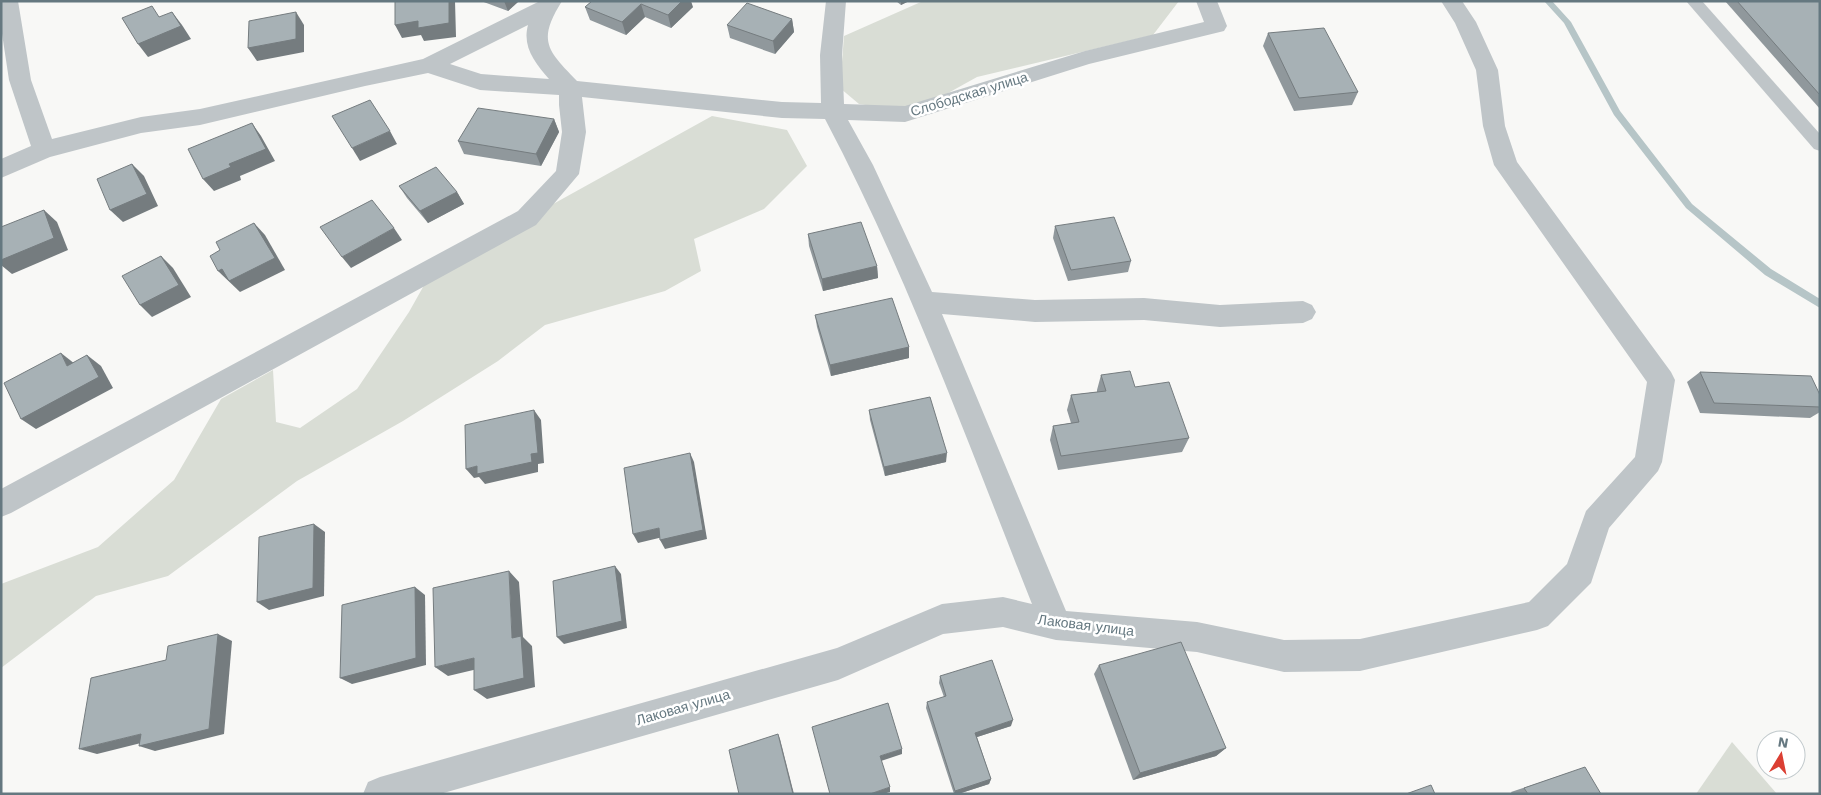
<svg xmlns="http://www.w3.org/2000/svg" width="1821" height="795" viewBox="0 0 1821 795" font-family="'Work Sans',sans-serif">
<style>
.green{fill:#d9ddd5}
.lines{fill:none;stroke-linecap:round;stroke-linejoin:round}
.stream{fill:#b6c5c7;fill-rule:evenodd}
.lane{fill:#bfc5c8;fill-rule:evenodd}
.street{fill:#bfc5c8;fill-rule:evenodd}
.wall{fill:#90989c}
.shaded-wall{fill:#757c7f}
.building{fill:#a7b1b5;stroke:#757c7f}
.labels{text-anchor:middle;stroke-width:5;stroke-linejoin:round;paint-order:stroke}
.street-label{font-size:14px;fill:#657880;stroke:#fff}
</style>
<rect width="100%" height="100%" fill="#f8f8f6"/>
<g class="green">
<polygon points="923,1 1179,1 1153,35 977,77 914,112 859,104 840,88 844,36"/>
<polygon points="712,116 787,130 807,166 764,209 694,239 701,271 665,291 545,325 498,361 403,421 297,481 168,576 96,596 1,668 1,584 98,547 174,480 221,399 273,370 276,422 300,428 357,389 409,312 432,271"/>
<polygon points="1732,742 1777,794 1696,794"/>
</g>
<g class="lines">
<polygon class="stream" points="1544,1 1552,1 1571,22 1620,111 1692,204 1771,269 1820,299 1820,308 1765,275 1686,208 1614,115 1564,23"/>
<polygon class="lane" points="1686,1 1702,1 1820,134 1820,151 1814,149"/>
<path class="street" d="M1 1H18L31 80 52 139 141 117 200 109 423 59 540 1H562C537 41 547 50 577 81L782 102 821 103 820 55 826 1H846L842 55 844 104 905 106 1085 51 1204 22 1196 1H1217L1227 26 1224 31 1089 64 905 122 848 120 873 165 932 292 1035 300 1144 298 1220 305 1303 301 1312 305 1316 312 1312 319 1303 323 1220 327 1144 320 1035 322 942 314 1066 611 1197 622 1284 640 1360 639 1529 602 1567 564 1586 511 1635 457 1647 382 1494 165 1483 126 1476 70 1455 23 1441 1H1462L1476 22 1498 70 1505 126 1517 162 1671 372 1675 380 1662 462 1658 471 1609 528 1591 583 1548 626 1537 630 1360 671 1284 672 1197 652 1056 640 1003 627 943 634 838 680 440 794H363L368 782 380 777 837 648 942 604 1003 597 1032 604C967 441 907 274 825 119L782 118 582 97 586 132 579 174 536 225 11 513 1 517V489L518 211 556 171 562 132 559 105V95L480 90 428 73 365 86 200 125 141 133 50 157 1 178V159L31 146 9 80 1 27ZM528 25C522 47 535 63 549 79L481 74 450 64Z"/>
</g>
<g class="wall">
<polygon points="481,1 519,1 508,11"/>
<polygon points="592,1 693,7 671,28 645,17 626,35 590,20 585,7"/>
<polygon points="896,1 909,1 901,5"/>
<polygon points="1725,1 1820,1 1820,109"/>
<polygon points="792,19 794,32 775,54 730,38 727,25"/>
<polygon points="1268,33 1358,92 1352,105 1294,111 1263,46"/>
<polygon points="554,119 559,132 541,166 464,154 458,141"/>
<polygon points="399,186 457,192 464,204 428,223 407,198"/>
<polygon points="1055,226 1131,261 1128,272 1068,281 1053,238"/>
<polygon points="808,234 877,266 878,278 823,291 809,246"/>
<polygon points="815,315 909,347 909,358 831,376 817,327"/>
<polygon points="1700,372 1820,395 1820,412 1810,418 1700,413 1687,382"/>
<polygon points="1101,375 1135,387 1189,438 1182,452 1058,470 1050,440 1053,426 1071,423 1067,410 1071,395 1097,392 1097,390"/>
<polygon points="869,410 946,462 885,476 870,420"/>
<polygon points="1099,665 1226,748 1216,756 1133,780 1094,674"/>
<polygon points="940,676 1011,726 977,737 991,779 989,784 958,794 954,794 926,708 927,702 944,697 939,683"/>
<polygon points="1571,772 1601,794 1512,794 1511,792"/>
</g>
<g class="shaded-wall">
<polygon points="449,1 455,1 456,37 424,41 421,35 402,38 395,25"/>
<polygon points="504,1 519,1 508,11"/>
<polygon points="682,1 691,1 693,7 671,28 668,15"/>
<polygon points="901,1 909,1 901,5"/>
<polygon points="641,4 645,17 626,35 622,22"/>
<polygon points="172,12 182,25 191,39 148,57 138,44"/>
<polygon points="296,12 304,25 304,52 257,61 248,48"/>
<polygon points="792,19 794,32 775,54 773,41"/>
<polygon points="554,119 559,132 541,166 536,154"/>
<polygon points="252,123 261,136 275,161 240,176 241,180 214,191 203,179 229,164"/>
<polygon points="390,131 397,144 360,161 352,148"/>
<polygon points="132,164 144,176 158,206 123,222 110,210"/>
<polygon points="457,192 464,204 428,223 420,211"/>
<polygon points="44,210 57,222 68,250 12,274 1,265 1,260"/>
<polygon points="254,223 265,235 285,270 240,292 218,271"/>
<polygon points="394,228 402,240 351,268 342,257"/>
<polygon points="161,256 173,268 191,297 152,317 140,305"/>
<polygon points="877,266 878,278 823,291 822,279"/>
<polygon points="909,347 909,358 831,376 830,365"/>
<polygon points="61,353 75,364 67,366"/>
<polygon points="87,355 101,366 113,388 36,429 21,419"/>
<polygon points="534,410 541,420 544,463 538,464 538,472 485,484 479,477 474,478 466,469 477,466"/>
<polygon points="690,453 694,462 707,539 665,549 660,540"/>
<polygon points="947,453 946,462 885,476 884,467"/>
<polygon points="314,524 325,532 324,596 269,610 257,602"/>
<polygon points="659,528 663,537 638,543 633,534"/>
<polygon points="615,566 621,574 627,628 564,644 557,637"/>
<polygon points="509,571 519,582 523,637 532,646 535,687 487,699 474,690 512,638"/>
<polygon points="415,587 425,595 426,665 352,684 340,678"/>
<polygon points="218,634 232,641 224,734 155,751 139,746"/>
<polygon points="474,658 486,667 448,676 435,667"/>
<polygon points="1013,720 1011,726 974,738 975,733"/>
<polygon points="141,734 157,739 97,754 79,749"/>
<polygon points="778,734 780,739 794,794 793,794"/>
<polygon points="1226,748 1216,756 1133,780 1140,773"/>
<polygon points="902,749 902,754 881,761 880,756"/>
<polygon points="991,779 989,784 958,794 954,794 955,791"/>
<polygon points="890,787 890,792 883,794 870,794"/>
</g>
<g class="building">
<polygon points="395,1 449,1 449,23 418,28 418,21 395,25"/>
<polygon points="592,1 682,1 668,15 641,4 622,22 585,7"/>
<polygon points="1737,1 1820,1 1820,95"/>
<polygon points="747,3 792,19 773,41 727,25"/>
<polygon points="152,6 159,17 172,12 181,26 138,44 122,18"/>
<polygon points="296,12 296,39 248,48 249,21"/>
<polygon points="1324,28 1358,92 1299,98 1268,33"/>
<polygon points="370,100 390,131 352,148 332,116"/>
<polygon points="478,108 554,119 536,154 458,141"/>
<polygon points="252,123 266,149 229,164 231,167 203,179 188,149"/>
<polygon points="132,164 147,194 110,210 97,179"/>
<polygon points="436,167 457,192 420,211 399,186"/>
<polygon points="372,200 394,228 342,257 320,227"/>
<polygon points="44,210 54,238 1,260 1,227"/>
<polygon points="1114,217 1131,261 1071,270 1055,226"/>
<polygon points="861,222 877,266 822,279 808,234"/>
<polygon points="254,223 275,258 229,281 222,269 218,271 210,256 220,250 216,242"/>
<polygon points="161,256 179,285 140,305 122,276"/>
<polygon points="892,298 909,347 830,365 815,315"/>
<polygon points="61,353 67,366 87,355 99,377 21,419 4,383"/>
<polygon points="1130,371 1135,387 1169,382 1189,438 1061,456 1053,426 1079,422 1071,395 1106,391 1101,375"/>
<polygon points="1700,372 1811,376 1820,395 1820,407 1714,403"/>
<polygon points="930,397 947,453 884,467 869,410"/>
<polygon points="534,410 538,453 531,454 532,462 477,474 477,466 466,469 465,425"/>
<polygon points="690,453 703,530 660,540 659,528 633,534 624,468"/>
<polygon points="314,524 313,588 257,602 259,537"/>
<polygon points="615,566 622,621 557,637 553,581"/>
<polygon points="509,571 512,638 521,636 524,678 474,690 474,658 435,667 433,588"/>
<polygon points="415,587 416,658 340,678 342,605"/>
<polygon points="218,634 209,729 139,746 141,734 79,749 91,678 166,660 168,646"/>
<polygon points="1181,642 1226,748 1140,773 1099,665"/>
<polygon points="992,660 1013,720 975,733 991,779 955,791 927,702 946,696 940,676"/>
<polygon points="888,703 902,749 880,756 890,787 870,794 830,794 812,727"/>
<polygon points="778,734 793,794 739,794 729,750"/>
<polygon points="1585,767 1601,794 1528,794 1524,788"/>
<polygon points="1431,785 1435,794 1406,794"/>
</g>
<g class="labels">
<g class="street-label">
<text transform="translate(969 94) rotate(-17)" y="5">Слободская улица</text>
<text transform="translate(1086 625) rotate(7)" y="5">Лаковая улица</text>
<text transform="translate(683 707) rotate(-16)" y="5">Лаковая улица</text>
</g>
</g>
<rect width="1821" height="795" fill="none" stroke="#657880" stroke-width="5"/>
<g transform="translate(1781 755) rotate(10)"><circle r="24" fill="#ffffff" stroke="#c1c9cc"/>
<path d="M0-4L9 19L0 12L-9 19Z" fill="#db3f33"/>
<text y="-8" font-size="14" font-weight="bold" text-anchor="middle" fill="#657880">N</text>
</g>
</svg>
